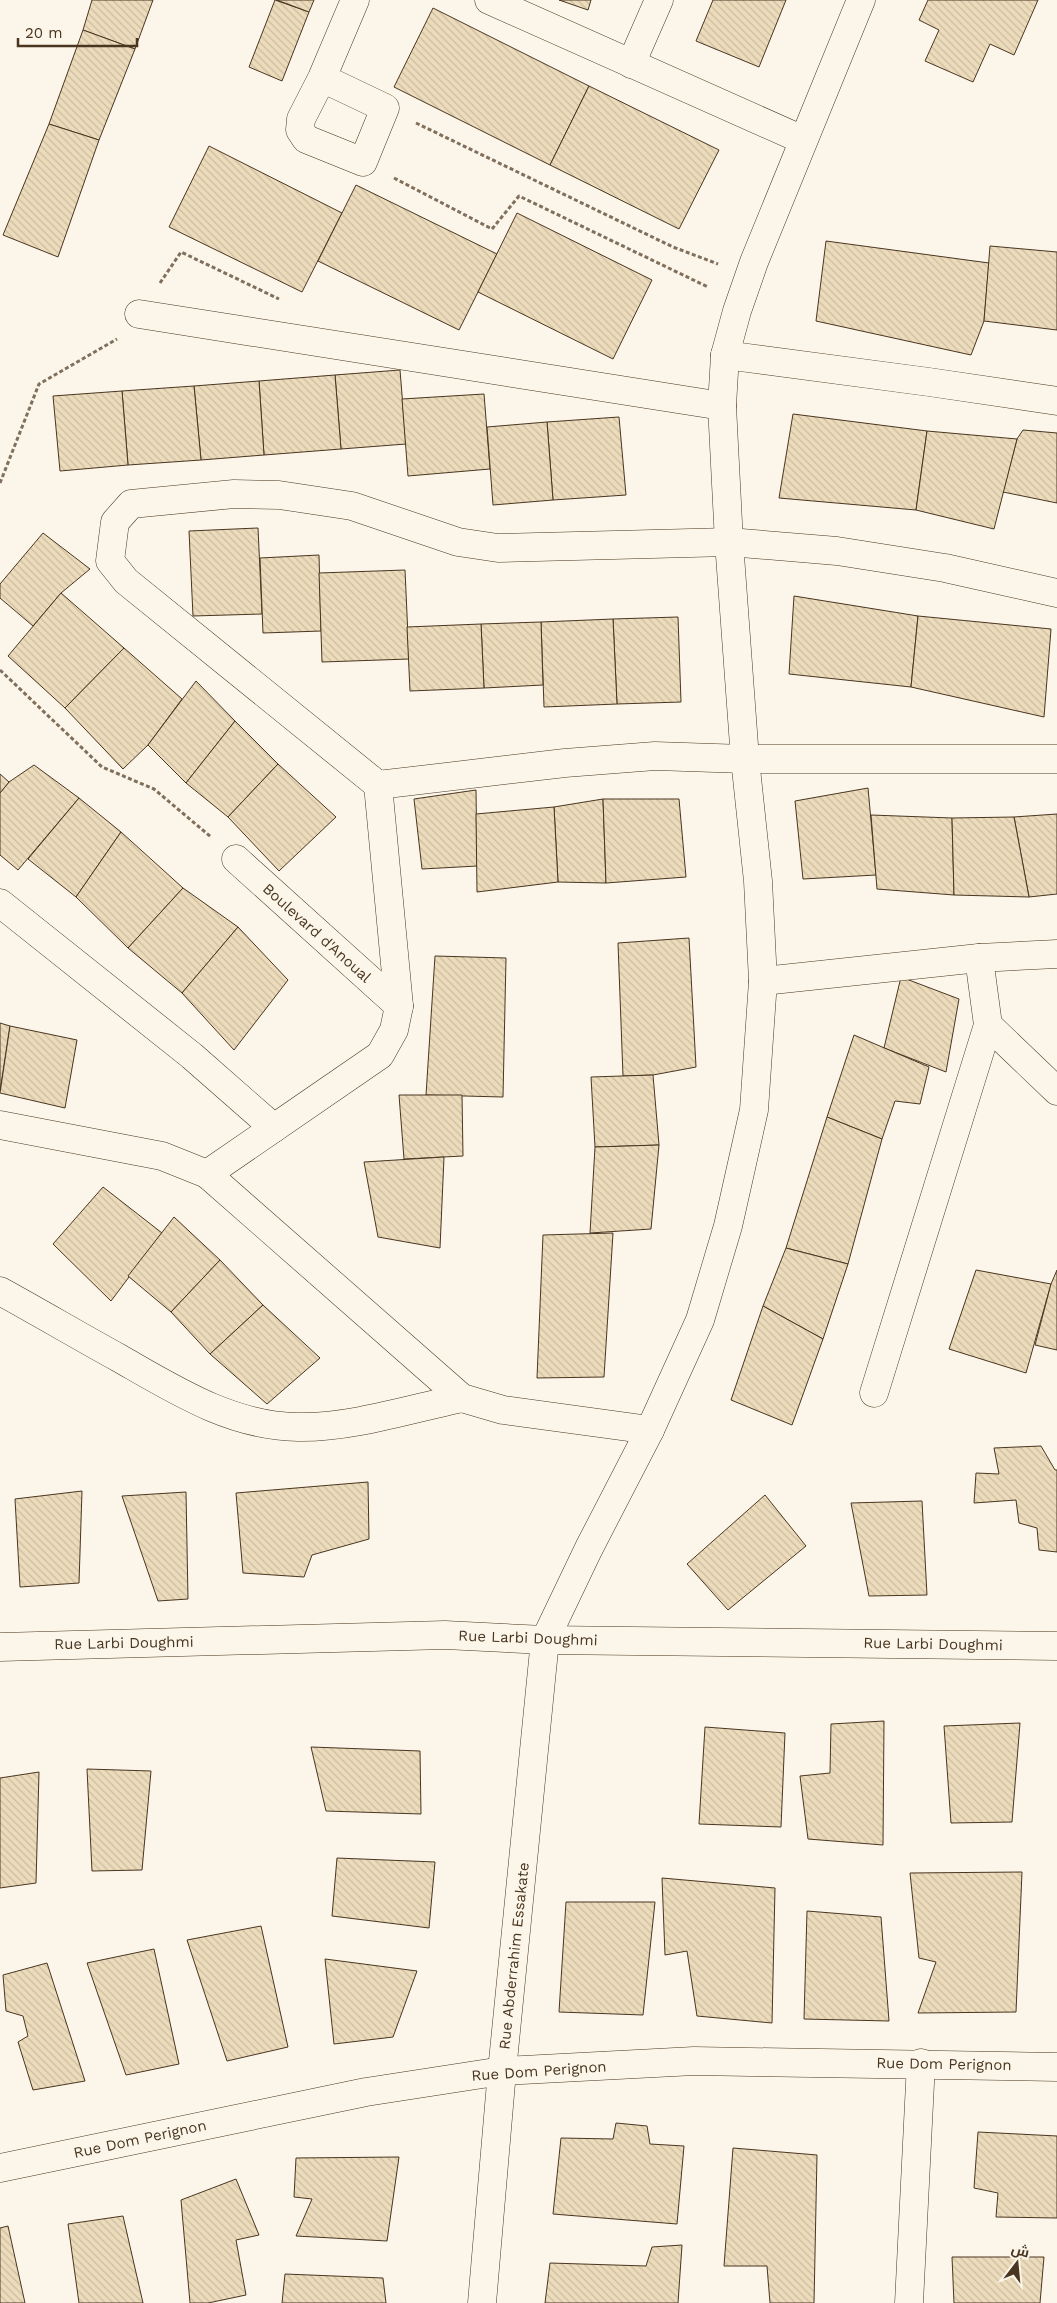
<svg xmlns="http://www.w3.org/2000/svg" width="1057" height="2303" viewBox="0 0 1057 2303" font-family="'Work Sans',Cairo,sans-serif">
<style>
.building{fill:url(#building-back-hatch);stroke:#4a3520}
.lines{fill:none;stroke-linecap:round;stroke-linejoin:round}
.minor-casing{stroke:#4a3520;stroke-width:29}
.path{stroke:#7f6f5c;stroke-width:3;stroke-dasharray:4 2.5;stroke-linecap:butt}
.minor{stroke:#fbf6e9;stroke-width:28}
.labels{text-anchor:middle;stroke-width:4;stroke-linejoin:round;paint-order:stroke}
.street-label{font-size:15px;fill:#4a3520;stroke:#fbf6e9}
</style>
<defs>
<pattern id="building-back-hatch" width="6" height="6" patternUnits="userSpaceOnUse" patternTransform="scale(1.25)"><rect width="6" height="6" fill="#ecdcbc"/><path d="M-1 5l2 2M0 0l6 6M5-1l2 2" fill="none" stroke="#ccbda1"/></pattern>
</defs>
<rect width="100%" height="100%" fill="#fbf6e9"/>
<g class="building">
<polygon points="92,0 153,0 135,49 83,30"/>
<polygon points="275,0 309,12 282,81 249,67"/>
<polygon points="277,0 314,0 309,12"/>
<polygon points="559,0 591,0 588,10"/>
<polygon points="713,0 786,0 759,67 696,41"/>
<polygon points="928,0 1038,0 1014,55 990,44 973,82 925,61 939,30 919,20"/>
<polygon points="433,8 589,86 550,165 394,87"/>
<polygon points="83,30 135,49 99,140 49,124"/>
<polygon points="589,86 719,150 679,229 550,165"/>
<polygon points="49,124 99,140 58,257 3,235"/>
<polygon points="209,146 342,213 302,292 169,227"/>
<polygon points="356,185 497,254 459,330 318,261"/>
<polygon points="517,213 652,280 613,359 478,292"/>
<polygon points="826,241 989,263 984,321 971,355 816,321"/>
<polygon points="990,246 1057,252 1057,330 984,321"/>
<polygon points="400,370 406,444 341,449 335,375"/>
<polygon points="335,375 341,449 264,455 259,381"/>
<polygon points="259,381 264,455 201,460 194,386"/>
<polygon points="194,386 201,460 128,465 122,391"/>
<polygon points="122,391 128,465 60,471 53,396"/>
<polygon points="484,394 490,469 408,476 402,399"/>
<polygon points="793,414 927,431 916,510 779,498"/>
<polygon points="619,417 626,495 553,500 547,422"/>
<polygon points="547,422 553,500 493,505 487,427"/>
<polygon points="1023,430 1057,433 1057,503 1003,492 1017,439"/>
<polygon points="927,431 1017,439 994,529 916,510"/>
<polygon points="258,528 262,614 193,616 189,531"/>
<polygon points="43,533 90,569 61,593 33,626 0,598 0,584"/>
<polygon points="319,555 321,631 263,633 260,558"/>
<polygon points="405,570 409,659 322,662 319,573"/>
<polygon points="61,593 124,648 65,708 8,656"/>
<polygon points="794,596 918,616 911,687 789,674"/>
<polygon points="918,616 1051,629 1044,717 911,687"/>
<polygon points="678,617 681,702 617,704 613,619"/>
<polygon points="613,619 617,704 544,707 541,622"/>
<polygon points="541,622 543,685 484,688 481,624"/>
<polygon points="481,624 484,688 410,691 407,627"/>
<polygon points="124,648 182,699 148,745 123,769 65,708"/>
<polygon points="196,681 235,721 186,783 148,745"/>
<polygon points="235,721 278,764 228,817 186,783"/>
<polygon points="278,764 336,817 279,871 228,817"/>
<polygon points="34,765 79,798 18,870 0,855 0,793 9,782"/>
<polygon points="0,774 9,782 0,793"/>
<polygon points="868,788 876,875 803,879 795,801"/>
<polygon points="476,790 477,866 422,869 414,799"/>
<polygon points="79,798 121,832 76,897 28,859"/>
<polygon points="603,799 606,883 558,882 554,807"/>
<polygon points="603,799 679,799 686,877 606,883"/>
<polygon points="554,807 558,882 477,892 476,814"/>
<polygon points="1057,814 1057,894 1029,897 1014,817"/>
<polygon points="871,815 952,818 954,895 877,889"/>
<polygon points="1014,817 1029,897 954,895 952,818"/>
<polygon points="121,832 183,888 128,948 76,897"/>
<polygon points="183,888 238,927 182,993 128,948"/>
<polygon points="238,927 288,980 234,1050 182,993"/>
<polygon points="689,938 696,1067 653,1075 623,1076 618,943"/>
<polygon points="435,956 506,958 503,1097 426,1095"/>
<polygon points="901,977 959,999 946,1072 884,1048"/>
<polygon points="0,1023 10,1026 0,1091"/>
<polygon points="10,1026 77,1040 65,1108 0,1093"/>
<polygon points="854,1035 929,1067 920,1104 895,1101 882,1139 827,1117"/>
<polygon points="653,1075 659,1145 595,1147 591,1077"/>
<polygon points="399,1095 462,1095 463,1156 404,1159"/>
<polygon points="827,1117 882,1139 848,1264 786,1248"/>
<polygon points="659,1145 651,1229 590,1233 595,1147"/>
<polygon points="444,1157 440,1248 378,1237 364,1162"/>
<polygon points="103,1187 162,1233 111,1301 53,1244"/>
<polygon points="174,1217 220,1260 171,1312 128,1276"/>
<polygon points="613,1233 604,1377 537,1378 543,1235"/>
<polygon points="786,1248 848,1264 823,1339 763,1306"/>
<polygon points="220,1260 263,1305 210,1354 171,1312"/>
<polygon points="976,1270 1051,1284 1026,1373 949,1349"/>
<polygon points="1057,1270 1057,1350 1035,1345 1051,1284"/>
<polygon points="263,1305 320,1358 267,1404 210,1354"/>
<polygon points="763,1306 823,1339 792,1425 731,1400"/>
<polygon points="1041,1446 1055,1470 1057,1470 1057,1552 1039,1550 1037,1528 1019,1523 1016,1500 974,1503 976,1473 999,1474 994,1448"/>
<polygon points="368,1482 369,1539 312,1555 304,1577 243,1573 236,1493"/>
<polygon points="82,1491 79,1583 20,1587 15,1499"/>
<polygon points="186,1492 188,1599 158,1601 122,1496"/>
<polygon points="765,1495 806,1546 728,1610 687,1564"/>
<polygon points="922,1501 927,1595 869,1596 851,1503"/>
<polygon points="884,1721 883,1845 808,1839 800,1776 830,1773 831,1724"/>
<polygon points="1020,1723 1012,1822 951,1823 944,1726"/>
<polygon points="705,1727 785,1733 781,1827 699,1824"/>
<polygon points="311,1747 420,1751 421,1814 326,1811"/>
<polygon points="87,1769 151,1771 142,1870 92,1871"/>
<polygon points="39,1772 36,1883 0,1888 0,1778"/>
<polygon points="337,1858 435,1862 429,1928 332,1916"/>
<polygon points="1022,1872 1016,2012 918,2013 936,1962 919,1958 910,1873"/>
<polygon points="662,1878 775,1888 772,2023 697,2016 687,1951 665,1955"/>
<polygon points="566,1902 655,1902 643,2015 559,2012"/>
<polygon points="807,1911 881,1917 889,2021 804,2019"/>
<polygon points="261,1926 288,2047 227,2061 187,1940"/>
<polygon points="154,1949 179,2064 126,2075 87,1963"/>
<polygon points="325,1959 417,1971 393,2037 334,2044"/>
<polygon points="47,1963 85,2081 33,2090 18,2042 28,2036 23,2016 6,2011 3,1975"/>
<polygon points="616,2123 647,2126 650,2144 684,2146 677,2224 553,2214 561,2138 613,2139"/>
<polygon points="978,2132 1057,2136 1057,2218 996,2217 998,2193 974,2188"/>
<polygon points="733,2148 817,2155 814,2303 770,2303 767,2266 724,2266"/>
<polygon points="399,2157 387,2241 296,2236 312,2199 294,2197 296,2158"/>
<polygon points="236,2179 259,2235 236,2240 246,2295 208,2303 190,2303 181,2200"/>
<polygon points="123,2216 143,2303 79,2303 68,2224"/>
<polygon points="8,2226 25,2303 0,2303 0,2228"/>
<polygon points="682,2245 678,2303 545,2303 550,2263 646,2266 652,2247"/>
<polygon points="952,2257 1044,2257 1040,2303 954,2303"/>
<polygon points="285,2274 383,2278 386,2303 282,2303"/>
</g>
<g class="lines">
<g class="minor-casing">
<g id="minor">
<polyline points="489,0 803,140"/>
<polyline points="631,64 659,0"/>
<polyline points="322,78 385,108 363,162 306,139 300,130 301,119 322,78 355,0"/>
<polyline points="139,314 722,406"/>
<polyline points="725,355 929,382 1057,401"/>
<polyline points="1057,593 945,568 837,551 729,542 498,548 458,542 352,506 279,495 234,494 131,504 115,522 110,561 126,581 378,785 565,763 655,756 745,759 1057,759"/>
<polyline points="236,859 399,1006"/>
<polyline points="0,903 192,1056 274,1128"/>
<polyline points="763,981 979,958 1057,954"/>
<polyline points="988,1025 1057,1091"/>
<polyline points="0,1125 162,1156 207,1174 380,1055 394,1030 399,1006 378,785"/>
<polyline points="207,1174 462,1398 503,1410 650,1430"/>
<path d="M0 1291C40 1313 79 1336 119 1358 175 1390 231 1426 298 1427 351 1428 410 1409 462 1398"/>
<polyline points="874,1393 988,1025 979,958"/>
<polyline points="0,1647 445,1635 545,1640 1057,1646"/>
<polyline points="0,2168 366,2092 502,2071 694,2061 1057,2067"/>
<polyline points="482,2303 502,2071 545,1640 589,1548 650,1430 700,1320 728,1226 754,1110 763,981 758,881 745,759 729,542 722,406 725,355 737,311 754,262 861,0"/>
<polyline points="909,2303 921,2063"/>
</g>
</g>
<g class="path">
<polyline points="416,123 673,247 718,264"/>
<polyline points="394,178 492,229 519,196 708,287"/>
<polyline points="160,283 181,252 279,299"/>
<polyline points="0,483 39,384 117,339"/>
<polyline points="0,670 102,767 154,789 211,837"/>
</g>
<use href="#minor" class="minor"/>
</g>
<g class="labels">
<g class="street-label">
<text transform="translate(317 933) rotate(42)" y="5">Boulevard d'Anoual</text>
<text transform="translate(528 1638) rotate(2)" y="5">Rue Larbi Doughmi</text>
<text transform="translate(124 1643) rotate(-1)" y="5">Rue Larbi Doughmi</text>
<text transform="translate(933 1644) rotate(1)" y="5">Rue Larbi Doughmi</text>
<text transform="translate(514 1956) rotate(-84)" y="5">Rue Abderrahim Essakate</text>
<text transform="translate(944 2064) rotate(1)" y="5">Rue Dom Perignon</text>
<text transform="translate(539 2071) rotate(-4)" y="5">Rue Dom Perignon</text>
<text transform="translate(140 2139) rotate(-12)" y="5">Rue Dom Perignon</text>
</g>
</g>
<g transform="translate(1017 2263) rotate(16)" stroke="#fbf6e9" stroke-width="4" paint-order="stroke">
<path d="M0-4L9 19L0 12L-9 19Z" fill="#4a3520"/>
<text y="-8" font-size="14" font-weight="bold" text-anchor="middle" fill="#4a3520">ش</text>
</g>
<path d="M18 38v8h119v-8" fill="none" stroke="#4a3520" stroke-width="2.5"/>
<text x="25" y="38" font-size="15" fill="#4a3520" stroke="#fbf6e9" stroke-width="4" paint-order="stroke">20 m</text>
</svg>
